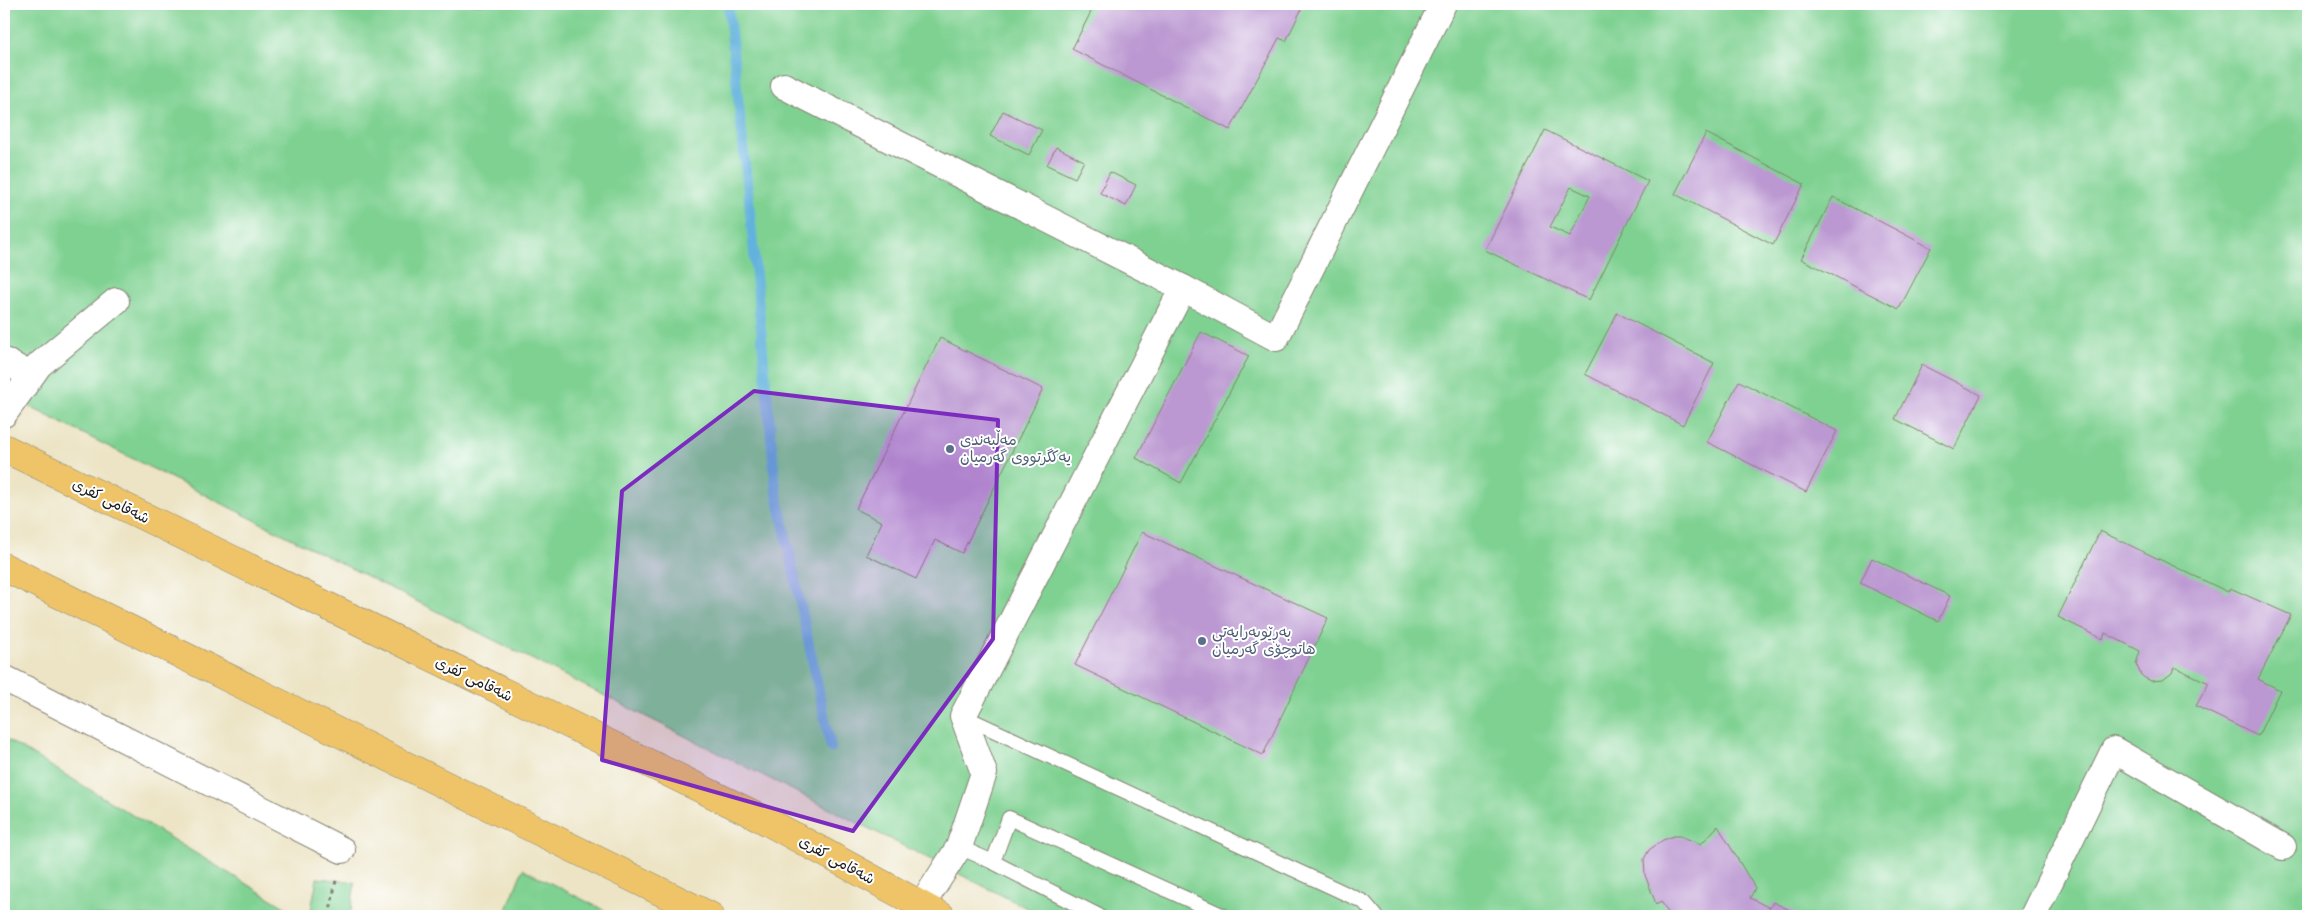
<svg xmlns="http://www.w3.org/2000/svg" width="2312" height="920" viewBox="0 0 2312 920" font-family="Mynerve,'Playpen Sans Arabic',sans-serif">
<style>
.green{fill:#7fd192;stroke:#4e7657}
.lines{fill:none;stroke-linecap:round;stroke-linejoin:round}
.stream{stroke:#63b2dd;stroke-width:10}
.building{fill:#bb98d1;fill-rule:evenodd}
.service-casing{stroke:#848070;stroke-width:16}
.minor-casing{stroke:#848070;stroke-width:28}
.trunk-casing{stroke:#848070;stroke-width:29}
.path{stroke:#848070;stroke-width:3;stroke-dasharray:4 4;stroke-linecap:butt}
.service{stroke:#fff;stroke-width:14}
.minor{stroke:#fff;stroke-width:26}
.trunk{stroke:#efc469;stroke-width:28}
.marked{fill:#7b2cbf;fill-opacity:0.2;stroke:#7b2cbf;stroke-width:4;stroke-linejoin:round}
.service-dot{fill:#5c6f8a;stroke:#fff;stroke-width:2}
.labels{text-anchor:middle;stroke-width:4;stroke-linejoin:round;paint-order:stroke}
.service-label{font-size:15px;fill:#4e5e75;stroke:#fff;text-anchor:start}
.street-label{font-size:15px;fill:#1c1c1c;stroke:#fff}
</style>
<rect width="100%" height="100%" fill="#fff"/>
<filter id="ink" filterUnits="userSpaceOnUse"><feTurbulence type="fractalNoise" baseFrequency=".02" numOctaves="2"/><feDisplacementMap in="SourceGraphic" scale="10" xChannelSelector="R" yChannelSelector="G"/><feConvolveMatrix kernelMatrix="1 2 1 2 8 2 1 2 1" color-interpolation-filters="sRGB"/></filter>
<filter id="wash" filterUnits="userSpaceOnUse"><feTurbulence type="fractalNoise" baseFrequency=".0096" numOctaves="4" result="noise"/><feDisplacementMap in="SourceGraphic" scale="20" xChannelSelector="R" yChannelSelector="G"/><feGaussianBlur stdDeviation="1.12" result="paint"/><feColorMatrix in="noise" values="0 0 0 0 0 0 0 0 0 0 0 0 0 0 0 0 0 1.4 0 .05"/><feComposite in="paint" operator="in"/></filter>
<g filter="url(#wash)">
<rect width="100%" height="100%" fill="#ece4c5"/>
<g class="green">
<polygon points="4,4 2308,4 2308,916 1043,916 4,394"/>
<polygon points="6,739 298,915 298,916 4,916 4,747"/>
<polygon points="523,869 615,916 519,916 507,909"/>
<polygon points="317,878 355,882 350,916 310,916"/>
</g>
<g class="lines">
<polyline class="stream" points="728,4 748,190 776,489 831,748"/>
</g>
<g id="blocks">
<g class="building">
<polygon points="1095,4 1150,4 1156,7 1158,4 1304,4 1286,41 1279,38 1230,130 1072,49"/>
<polygon points="1003,111 1042,130 1029,155 990,136"/>
<path d="M1545 130 1648 181 1589 300 1485 250ZM1571 187 1590 196 1570 236 1550 227Z"/>
<polygon points="1706,133 1804,184 1773,245 1675,194"/>
<polygon points="1056,147 1084,161 1075,178 1047,165"/>
<polygon points="1110,172 1136,185 1126,206 1100,193"/>
<polygon points="1833,197 1931,248 1899,309 1801,259"/>
<polygon points="1617,313 1714,363 1683,425 1585,374"/>
<polygon points="1201,332 1249,356 1181,483 1136,458"/>
<polygon points="940,338 1043,389 962,553 935,540 916,579 866,555 882,522 856,509"/>
<polygon points="1922,365 1981,395 1954,449 1895,419"/>
<polygon points="1739,381 1837,431 1806,492 1707,442"/>
<polygon points="2100,531 2228,592 2230,588 2291,615 2258,679 2280,690 2258,736 2196,706 2209,683 2174,667 2172,673 2163,680 2151,681 2145,678 2141,675 2136,664 2140,651 2105,633 2103,639 2058,617"/>
<polygon points="1142,532 1328,618 1263,755 1075,665"/>
<polygon points="1872,558 1950,596 1938,621 1860,583"/>
<polygon points="1718,826 1755,888 1750,898 1770,908 1773,902 1802,916 1670,916 1661,901 1656,904 1645,875 1644,859 1649,850 1663,840 1674,836 1680,836 1701,844"/>
</g>
</g>
</g>
<g filter="url(#ink)">
<use href="#blocks" fill-opacity="0" stroke="#848070" stroke-width="1"/>
<g class="lines">
<g class="service-casing">
<g id="service">
<polyline points="965,717 1364,902 1376,916"/>
<polyline points="959,847 993,862 1099,916"/>
<polyline points="993,862 1009,818 1224,916"/>
</g>
</g>
<g class="minor-casing">
<g id="minor">
<polyline points="784,86 1183,288 1276,338 1443,4"/>
<polyline points="4,361 31,375"/>
<polyline points="4,414 39,365 116,301"/>
<polyline points="4,678 342,850"/>
<polyline points="921,906 959,847 984,773 963,716 1183,288"/>
<polyline points="2033,916 2114,750 2283,847"/>
</g>
</g>
<g class="trunk-casing">
<g id="trunk">
<polyline points="4,448 759,817 941,916"/>
<polyline points="4,567 710,916"/>
</g>
</g>
<polyline class="path" points="329,916 336,880"/>
<use href="#service" class="service"/>
<use href="#minor" class="minor"/>
<use href="#trunk" class="trunk"/>
</g>
</g>
<path class="marked" d="M754 391 998 420 993 639 853 831 602 760 622 491Z"/>
<g class="service-dot">
<circle cx="950" cy="449" r="5"/>
<circle cx="1202" cy="641" r="5"/>
</g>
<g class="labels">
<g class="service-label">
<text x="960" y="445">مەڵبەندی<tspan x="960" dy="17">یەکگرتووی گەرمیان</tspan></text>
<text x="1212" y="637">بەڕێوبەرایەتی<tspan x="1212" dy="17">هاتوچۆی گەرمیان</tspan></text>
</g>
<g class="street-label">
<text transform="translate(111 501) rotate(26)" y="5">شەقامی کفری</text>
<text transform="translate(474 679) rotate(26)" y="5">شەقامی کفری</text>
<text transform="translate(837 860) rotate(29)" y="5">شەقامی کفری</text>
</g>
</g>
<rect width="2312" height="920" fill="none" stroke="#fff" stroke-width="20"/>
</svg>
